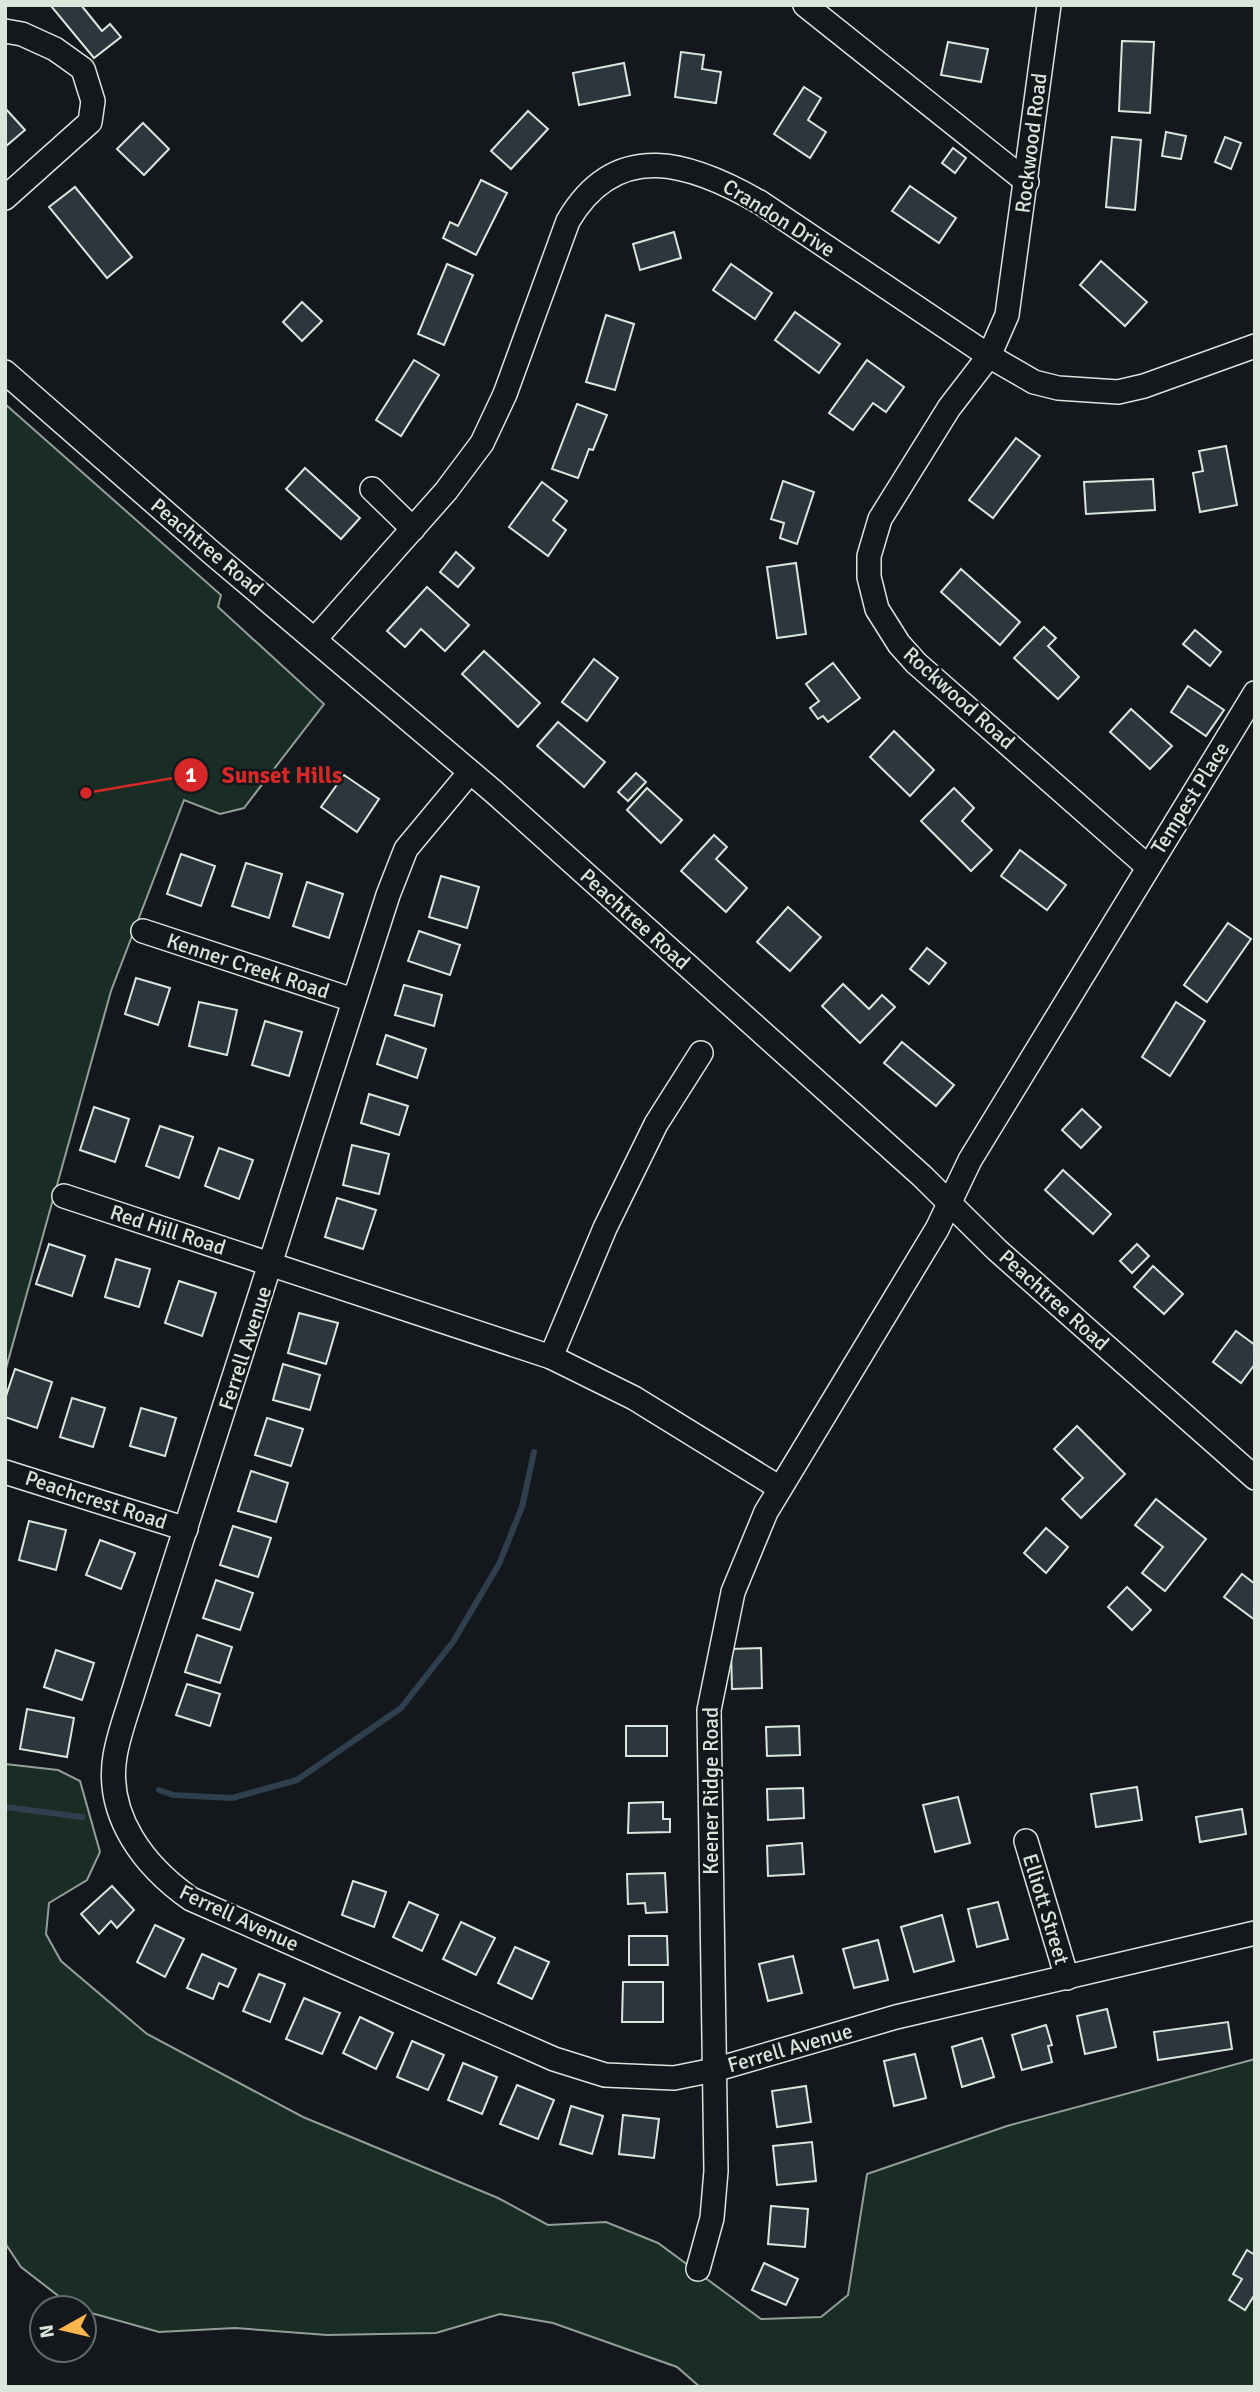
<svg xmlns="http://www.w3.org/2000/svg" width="1260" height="2392" viewBox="0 0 1260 2392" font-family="Signika,sans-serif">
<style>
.green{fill:#1a2d24;stroke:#939e99;stroke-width:2}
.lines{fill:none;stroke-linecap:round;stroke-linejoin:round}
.stream{stroke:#2f3f4d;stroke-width:6}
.building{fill:#2c363c;stroke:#d8e6dc;stroke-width:2}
.minor-casing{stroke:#d8e6dc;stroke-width:26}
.minor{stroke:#14181c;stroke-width:23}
.labels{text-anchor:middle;stroke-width:5;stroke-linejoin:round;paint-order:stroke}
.street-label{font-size:21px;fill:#d8e6dc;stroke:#14181c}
.leader{fill:none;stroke:#d62828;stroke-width:2.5}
.callout-dot{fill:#d62828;stroke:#14181c;stroke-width:2.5}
.mark-label{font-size:21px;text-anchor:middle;font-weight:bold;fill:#fff}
.callout-label{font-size:23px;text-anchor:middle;font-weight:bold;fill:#d62828;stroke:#14181c;stroke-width:5;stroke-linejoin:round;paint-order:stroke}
</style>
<rect width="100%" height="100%" fill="#14181c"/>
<g class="green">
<polygon points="5,404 221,595 218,607 324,704 244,808 220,814 184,800 111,991 5,1372"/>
<polygon points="5,1764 58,1770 80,1781 100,1852 87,1880 49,1903 46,1934 61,1961 147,2034 303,2117 498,2198 548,2225 606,2222 658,2243 761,2319 821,2317 848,2295 867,2174 1007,2126 1255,2059 1255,2387 700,2387 677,2367 553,2323 500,2314 436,2333 327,2335 235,2328 159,2332 84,2311 84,2308 74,2308 21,2267 5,2243"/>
</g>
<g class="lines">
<g class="stream">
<polyline points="159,1790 173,1795 232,1798 297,1780 401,1708 453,1642 499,1564 522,1507 534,1452"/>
<polyline points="5,1807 82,1817"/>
</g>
</g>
<g class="building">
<polygon points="81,5 102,31 110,24 121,37 94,58 51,6"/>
<polygon points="1122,41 1154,42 1150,113 1119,111"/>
<polygon points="948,42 988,49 981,82 941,75"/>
<polygon points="681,52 704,55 702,69 721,72 716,103 675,97"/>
<polygon points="624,63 630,95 579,105 573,73"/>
<polygon points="804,87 821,98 808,120 826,132 810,158 774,134"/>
<polygon points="5,108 25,130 5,147"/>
<polygon points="528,111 548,129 511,169 491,151"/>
<polygon points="143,123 169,149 144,175 117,149"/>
<polygon points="1166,132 1186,136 1181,159 1162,156"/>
<polygon points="1112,137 1141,140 1135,210 1106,207"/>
<polygon points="1225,137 1241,143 1231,169 1215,162"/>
<polygon points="953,148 966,158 955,173 942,163"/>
<polygon points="481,180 507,193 476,255 443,238 450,222 458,226"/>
<polygon points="910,186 956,218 939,243 892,211"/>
<polygon points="75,187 132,257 107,278 49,207"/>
<polygon points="674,232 681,258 640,270 633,244"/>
<polygon points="1101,261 1147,302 1125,326 1080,285"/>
<polygon points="447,264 473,275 444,345 418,334"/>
<polygon points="731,264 772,293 755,319 713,290"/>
<polygon points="302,302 322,321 302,341 283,322"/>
<polygon points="795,312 840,344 819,373 775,340"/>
<polygon points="606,315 634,324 615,390 586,382"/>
<polygon points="414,360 439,375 401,436 376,420"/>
<polygon points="867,360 904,387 886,412 873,403 853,430 829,413"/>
<polygon points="577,404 607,415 593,450 589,449 578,478 552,469"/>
<polygon points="1016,438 1040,456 993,518 969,500"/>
<polygon points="1226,446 1237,505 1200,512 1193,473 1203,471 1199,451"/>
<polygon points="305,468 360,518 341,539 286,489"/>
<polygon points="1153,479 1155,510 1086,514 1084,482"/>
<polygon points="783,481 814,492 797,544 780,538 784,523 771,519"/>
<polygon points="542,482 567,501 553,520 566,530 548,556 509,527"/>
<polygon points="456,552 474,568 458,587 440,572"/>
<polygon points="796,563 806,634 777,638 767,567"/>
<polygon points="961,569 1020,622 1000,645 941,592"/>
<polygon points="427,587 469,625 445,651 421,629 405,647 387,631"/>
<polygon points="1044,627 1056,638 1048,646 1079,677 1058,699 1014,658"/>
<polygon points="1195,630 1221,652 1210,666 1183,644"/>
<polygon points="484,651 540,703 518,727 462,674"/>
<polygon points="594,659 618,678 587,721 562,702"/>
<polygon points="833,663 860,698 828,722 823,716 818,719 810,708 819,701 806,684"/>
<polygon points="1188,686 1224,710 1206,736 1171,712"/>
<polygon points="1131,709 1172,746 1150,769 1110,732"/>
<polygon points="558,722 605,762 584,787 537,746"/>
<polygon points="894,731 934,770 910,796 870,757"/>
<polygon points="636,773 646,782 628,801 618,792"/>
<polygon points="344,775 379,799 357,832 321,807"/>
<polygon points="647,788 682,820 661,843 627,810"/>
<polygon points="954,788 974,808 962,821 992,850 971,871 921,821"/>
<polygon points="714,835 727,847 716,859 747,888 726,912 681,871"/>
<polygon points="1020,850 1066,885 1047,910 1001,876"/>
<polygon points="181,854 215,866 201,906 167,894"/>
<polygon points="246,863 282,874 269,918 232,906"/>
<polygon points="441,876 479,887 467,928 429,917"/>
<polygon points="307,882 343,894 329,938 293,926"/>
<polygon points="788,907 821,937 790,971 757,942"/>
<polygon points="1228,923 1251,939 1207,1002 1184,985"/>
<polygon points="419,931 460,945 450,975 408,961"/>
<polygon points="927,948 946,963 929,984 910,969"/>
<polygon points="136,978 170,988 158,1025 125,1014"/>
<polygon points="843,984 869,1009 882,995 895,1007 860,1043 822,1006"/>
<polygon points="404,985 442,995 434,1026 395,1015"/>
<polygon points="199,1002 237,1010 227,1055 189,1046"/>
<polygon points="1176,1002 1205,1021 1170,1076 1142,1057"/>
<polygon points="265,1021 302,1032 289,1076 252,1065"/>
<polygon points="386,1035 426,1049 417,1078 377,1064"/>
<polygon points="902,1042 954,1085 936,1106 884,1063"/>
<polygon points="369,1094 408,1106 399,1135 361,1123"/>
<polygon points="94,1107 129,1119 115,1162 80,1150"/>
<polygon points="1082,1109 1101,1127 1081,1148 1062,1130"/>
<polygon points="160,1126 193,1137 179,1178 146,1166"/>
<polygon points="352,1145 389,1154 379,1194 343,1185"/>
<polygon points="219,1148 253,1160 239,1199 205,1186"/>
<polygon points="1063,1170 1111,1214 1093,1234 1045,1190"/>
<polygon points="337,1198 376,1210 363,1249 325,1237"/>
<polygon points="49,1244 85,1256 72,1296 36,1284"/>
<polygon points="1137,1244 1149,1256 1132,1273 1120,1261"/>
<polygon points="116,1259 150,1269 139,1307 105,1297"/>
<polygon points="1153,1266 1183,1294 1164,1314 1134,1287"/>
<polygon points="179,1281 216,1293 202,1336 165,1323"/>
<polygon points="299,1313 338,1323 326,1364 288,1353"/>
<polygon points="1236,1331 1255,1345 1255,1364 1241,1383 1213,1362"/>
<polygon points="283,1364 320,1375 310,1410 273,1400"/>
<polygon points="15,1369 52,1382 37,1428 5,1417 5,1399"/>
<polygon points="72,1398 105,1408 93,1447 60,1437"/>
<polygon points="141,1408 176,1418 165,1456 130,1446"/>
<polygon points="267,1418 303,1429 291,1466 255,1455"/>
<polygon points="1077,1426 1125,1474 1081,1518 1062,1499 1083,1478 1054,1449"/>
<polygon points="251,1471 288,1483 276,1522 238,1511"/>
<polygon points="1156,1499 1206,1539 1165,1591 1142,1573 1163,1547 1135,1525"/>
<polygon points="29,1521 66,1530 56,1570 19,1560"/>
<polygon points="233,1526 271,1538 258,1577 220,1565"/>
<polygon points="1046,1528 1068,1547 1046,1573 1024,1553"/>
<polygon points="100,1540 135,1553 121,1589 86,1575"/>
<polygon points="1242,1574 1255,1584 1255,1620 1224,1597"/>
<polygon points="216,1580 253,1593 240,1630 203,1618"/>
<polygon points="1127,1587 1151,1610 1132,1630 1108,1607"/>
<polygon points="197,1635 232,1647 220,1683 185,1672"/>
<polygon points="761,1648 762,1688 732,1689 731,1649"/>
<polygon points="56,1650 94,1663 82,1700 44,1687"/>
<polygon points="187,1684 220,1694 210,1726 176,1715"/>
<polygon points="27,1709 74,1718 67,1757 20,1749"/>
<rect x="626" y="1726" width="41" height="30"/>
<polygon points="799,1726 800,1755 767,1756 766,1727"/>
<polygon points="1137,1787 1142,1820 1096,1827 1091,1794"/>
<polygon points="803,1788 804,1818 768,1820 767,1789"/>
<polygon points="958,1797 970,1843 935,1852 923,1805"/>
<polygon points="663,1802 663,1819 670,1819 670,1832 628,1833 629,1803"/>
<polygon points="1242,1809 1246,1834 1200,1842 1196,1817"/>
<polygon points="802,1843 804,1874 768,1876 767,1846"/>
<polygon points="665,1873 667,1912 646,1913 645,1903 628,1904 627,1874"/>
<polygon points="353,1881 386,1892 374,1927 342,1915"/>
<polygon points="112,1886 134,1910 117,1928 111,1921 99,1934 81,1914"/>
<polygon points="409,1902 438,1915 422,1951 393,1937"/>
<polygon points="998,1902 1008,1939 977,1947 968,1909"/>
<polygon points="942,1915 954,1961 914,1972 901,1927"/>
<polygon points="461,1922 495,1938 476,1975 443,1959"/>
<polygon points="155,1925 184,1939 165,1977 137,1962"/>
<polygon points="629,1936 667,1936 668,1965 629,1965"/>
<polygon points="878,1940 888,1980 854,1988 843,1949"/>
<polygon points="515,1947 549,1962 532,1999 498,1983"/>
<polygon points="202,1954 236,1969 228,1987 219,1983 213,1999 187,1988"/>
<polygon points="793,1956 802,1993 768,2001 759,1964"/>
<polygon points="259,1974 285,1984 270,2022 243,2011"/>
<polygon points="623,1982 663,1982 663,2022 622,2022"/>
<polygon points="304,1998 340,2013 322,2054 286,2039"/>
<polygon points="1107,2009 1116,2047 1085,2054 1077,2016"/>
<polygon points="360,2017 393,2033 376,2069 343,2053"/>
<polygon points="1228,2022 1232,2049 1158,2060 1154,2032"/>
<polygon points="1046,2025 1052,2045 1048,2046 1052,2062 1022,2070 1012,2035"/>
<polygon points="982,2038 994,2077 962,2087 952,2047"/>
<polygon points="412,2041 444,2055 428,2090 397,2077"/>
<polygon points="915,2054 926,2098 894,2106 884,2061"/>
<polygon points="463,2063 497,2077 482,2114 448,2100"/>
<polygon points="517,2085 554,2100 538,2139 500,2124"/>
<polygon points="806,2086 811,2122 777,2127 772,2091"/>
<polygon points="571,2106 603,2116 592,2154 560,2144"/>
<polygon points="623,2115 659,2119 654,2158 619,2154"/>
<polygon points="812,2142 816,2181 777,2185 773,2146"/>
<polygon points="771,2206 808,2209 805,2247 768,2244"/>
<polygon points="1247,2250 1255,2255 1255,2294 1245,2310 1229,2300 1242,2279 1233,2274"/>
<polygon points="764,2263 798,2279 786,2305 752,2290"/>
</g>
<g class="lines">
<g class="minor-casing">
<g id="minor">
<polyline points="805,5 1027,182"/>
<polyline points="1049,5 1007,315 989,356 949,408 880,519 869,556 869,577 877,609 899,644 916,663 1147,866"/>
<polyline points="5,31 22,34 55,49 83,69 93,101 90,122 5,198"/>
<polyline points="5,372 212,553 494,792 922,1176 997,1250 1255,1478"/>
<polyline points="372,489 413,529"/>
<path d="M316 638 446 491 482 443 505 394 568 221C617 137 692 163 761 203L989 356 1034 382 1058 388 1118 392 1144 386 1255 346"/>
<path d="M470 772 406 849 388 895 136 1683C129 1707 119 1732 115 1756 105 1816 145 1867 191 1899L554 2059 605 2075 674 2078 714 2070 896 2017 1255 1933"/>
<polyline points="143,931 353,1000"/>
<polyline points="64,1196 551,1357 634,1398 780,1488"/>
<polyline points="551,1357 605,1228 656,1124 701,1053"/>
<polyline points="5,1472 186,1529"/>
<polyline points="1026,1841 1067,1978"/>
<polyline points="698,2269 712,2218 716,2171 709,1710 733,1592 766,1512 937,1229 970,1160 1255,693"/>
</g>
</g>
<use href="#minor" class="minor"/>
</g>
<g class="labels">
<g class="street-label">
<text transform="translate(1031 143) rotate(-83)" y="7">Rockwood Road</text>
<text transform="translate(779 218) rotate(32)" y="7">Crandon Drive</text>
<text transform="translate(207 547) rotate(40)" y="7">Peachtree Road</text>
<text transform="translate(959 698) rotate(42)" y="7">Rockwood Road</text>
<text transform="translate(1190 798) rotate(-58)" y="7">Tempest Place</text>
<text transform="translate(635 919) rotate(42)" y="7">Peachtree Road</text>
<text transform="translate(248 966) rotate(18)" y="7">Kenner Creek Road</text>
<text transform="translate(168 1230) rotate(18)" y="7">Red Hill Road</text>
<text transform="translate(1054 1300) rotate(42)" y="7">Peachtree Road</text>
<text transform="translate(245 1348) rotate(-72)" y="7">Ferrell Avenue</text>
<text transform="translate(96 1500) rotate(18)" y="7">Peachcrest Road</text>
<text transform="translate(711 1791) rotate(-90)" y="7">Keener Ridge Road</text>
<text transform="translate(1046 1909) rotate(73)" y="7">Elliott Street</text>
<text transform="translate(239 1918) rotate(25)" y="7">Ferrell Avenue</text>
<text transform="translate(790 2048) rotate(-16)" y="7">Ferrell Avenue</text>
</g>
</g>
<path class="leader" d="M86 793L191 775"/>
<g class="callout-dot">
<circle cx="86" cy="793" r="7"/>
<circle cx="191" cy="775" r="18"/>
</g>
<g class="mark-label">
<text x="191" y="782">1</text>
</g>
<g class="callout-label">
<text x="282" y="783">Sunset Hills</text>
</g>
<rect width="1260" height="2392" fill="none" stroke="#d8e6dc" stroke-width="14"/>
<g transform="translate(63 2329) rotate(262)"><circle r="33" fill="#14181c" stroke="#626a69" stroke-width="2"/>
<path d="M0-5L12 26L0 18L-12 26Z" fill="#ffb74d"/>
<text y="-10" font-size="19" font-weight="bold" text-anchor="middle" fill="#d8e6dc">N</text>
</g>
</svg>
